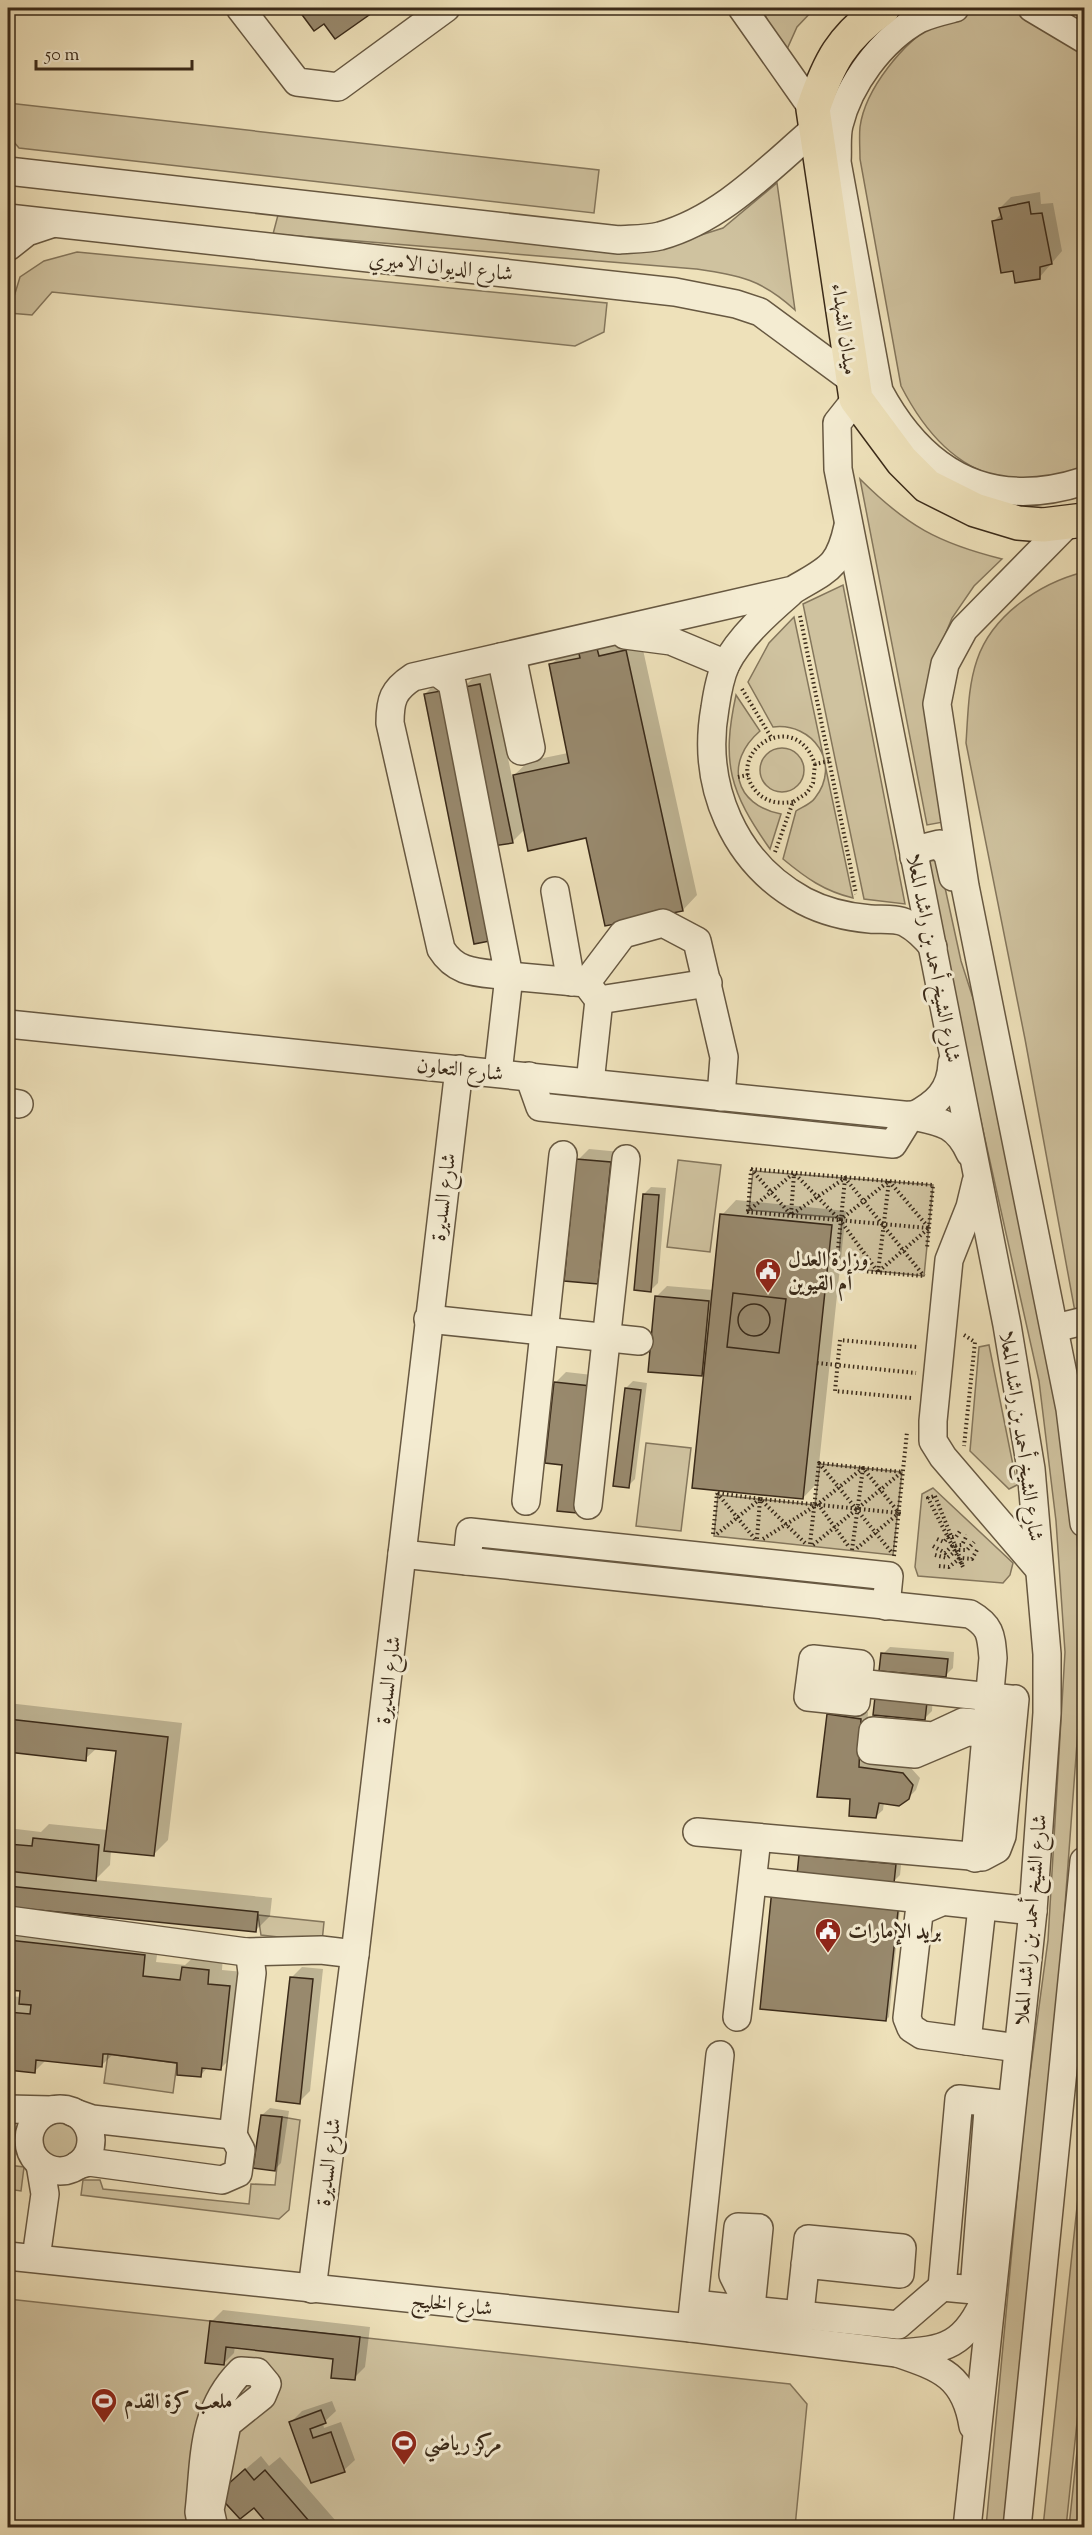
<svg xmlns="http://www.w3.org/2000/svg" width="1092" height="2535" viewBox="0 0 1092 2535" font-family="'Sorts Mill Goudy',Amiri,serif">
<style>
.green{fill:#cfc29f;stroke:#84765c;stroke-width:1.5}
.shadow{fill:#0003}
.building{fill:#98896d;stroke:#3a2a19;stroke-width:1.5}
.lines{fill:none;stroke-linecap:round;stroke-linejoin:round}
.minor-casing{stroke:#675841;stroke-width:30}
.major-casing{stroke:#3a2a19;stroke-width:36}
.path{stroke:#3a2a19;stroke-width:4;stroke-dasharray:1.5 3;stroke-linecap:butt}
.minor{stroke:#f4ecd2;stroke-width:27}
.major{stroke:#eee1ba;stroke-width:33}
.labels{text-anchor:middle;stroke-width:6;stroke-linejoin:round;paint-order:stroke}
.street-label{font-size:21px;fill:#3a2a19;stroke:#f4ecd2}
.poi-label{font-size:21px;font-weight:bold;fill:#3a2a19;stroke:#f4ecd2;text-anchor:start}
</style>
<rect width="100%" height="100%" fill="#eee1ba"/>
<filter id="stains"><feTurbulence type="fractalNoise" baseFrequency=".00333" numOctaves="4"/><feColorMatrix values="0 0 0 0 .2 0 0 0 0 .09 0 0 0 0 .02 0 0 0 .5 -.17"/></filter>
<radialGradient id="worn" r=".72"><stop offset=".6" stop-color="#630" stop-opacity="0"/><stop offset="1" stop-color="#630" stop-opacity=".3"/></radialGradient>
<g class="green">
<polygon points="757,8 815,8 797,27 783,58 766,17"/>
<path d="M1017 8 1043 11 1084 35V476C1067 482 1052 480 1034 479 1022 478 1008 479 997 476 952 465 921 425 901 386L860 159C860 149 859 137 860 127 865 89 904 41 937 23 961 10 991 8 1017 8Z"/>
<polygon points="8,103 599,170 594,213 19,148 8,135"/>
<path d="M777 183 795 310C761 279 741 276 696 269L273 234 278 215 654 250 723 228Z"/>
<polygon points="77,252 607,303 604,332 575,346 52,292 32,315 9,313 20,277 44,261"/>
<path d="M860 479C907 526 938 543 1002 559L974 586 952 618 937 654 949 821 927 825Z"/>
<path d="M1084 572V1361L1025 1039 966 743C968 715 968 686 977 660 992 615 1040 583 1084 572Z"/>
<polygon points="843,585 905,904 864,899 803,604"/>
<path d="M794 617 853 898C824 891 806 878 783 859L796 811C802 807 811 804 815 798 842 764 813 722 773 727L748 682 769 643Z"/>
<path d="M736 695 760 731C724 762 734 805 781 814L770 849C730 792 721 764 736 695Z"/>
<circle cx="782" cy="770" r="22"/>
<polygon points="939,860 961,961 989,1048 1057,1383 1076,1520 1084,1648 1062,1946 1007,2528 986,2527 1025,2111 1048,1940 1065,1652 1056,1521 1039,1381 962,1036 928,861"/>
<polygon points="678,1160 721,1165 710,1252 667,1247"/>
<polygon points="753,1171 933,1185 924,1276 838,1267 842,1218 749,1210"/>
<polygon points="989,1345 1017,1485 1009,1489 970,1451 979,1347"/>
<polygon points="646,1443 691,1448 681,1531 636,1526"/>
<polygon points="820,1464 902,1472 893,1555 714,1536 718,1495 815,1505"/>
<polygon points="933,1488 1013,1563 1010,1575 1003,1583 918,1576 915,1567 922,1494"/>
<polygon points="258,1915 324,1922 322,1942 261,1935"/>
<polygon points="108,2054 177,2063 173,2093 104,2083"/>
<polygon points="282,2117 300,2120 289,2210 279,2219 81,2195 83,2180 100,2180 103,2189 249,2204 251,2184 275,2185"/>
<circle cx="60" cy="2140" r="18"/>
<polygon points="1084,2141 1084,2356 1066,2527 1043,2527"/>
<polygon points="8,2165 24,2167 21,2191 8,2189"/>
<polygon points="8,2299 790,2384 807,2404 795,2527 8,2528"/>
<polygon points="1084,2385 1084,2527 1069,2527"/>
</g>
<g class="shadow">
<polygon points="299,8 377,8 336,37 324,22 314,29"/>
<polygon points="1040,192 1041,204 1053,203 1062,251 1039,278 1014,270 993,222 1002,213 1000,208 1011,197"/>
<polygon points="640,636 697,895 683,910 634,918 587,837 525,829 513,841 462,689 473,678 490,674 512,777 529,761 568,753 551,665 565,650"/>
<polygon points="456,680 494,938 425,694 436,683"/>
<polygon points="589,1149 621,1152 609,1272 598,1283 578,1160"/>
<polygon points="651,1187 666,1188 658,1283 651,1290 644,1194"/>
<polygon points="736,1200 846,1211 817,1483 803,1498 705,1371 702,1375 656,1297 667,1286 714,1290 722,1215"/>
<polygon points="566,1372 601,1376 563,1464 555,1383"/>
<polygon points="633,1381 647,1383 635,1479 628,1486 626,1388"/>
<polygon points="890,1647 954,1652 953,1668 946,1675 883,1654"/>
<polygon points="933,1695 932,1711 925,1718 875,1714"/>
<polygon points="8,1703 182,1723 168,1840 154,1854 111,1850 110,1865 95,1880 272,1898 270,1916 255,1931 8,1906 8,1828 41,1832 49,1824 108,1830 118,1750 97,1748 85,1759 8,1750"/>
<polygon points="836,1707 868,1712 865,1760 910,1767 920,1778 916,1790 908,1798 884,1802 883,1810 875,1817 852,1798 829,1714"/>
<polygon points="807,1849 902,1857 900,1875 893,1882 800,1856"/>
<polygon points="774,1890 901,1899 889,2017 886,2020"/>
<polygon points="8,1924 159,1941 156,1962 185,1965 198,1953 223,1956 222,1970 244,1972 235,2054 220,2069 208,2067 200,2076 178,2062 113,2054 101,2066 46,2060 34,2072 8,2069 8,1996 21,1997 22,1990 8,1988"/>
<polygon points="302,1967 323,1969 310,2091 299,2102 291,1978"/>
<polygon points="270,2108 289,2111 281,2163 274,2170 262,2115"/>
<polygon points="223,2310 370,2327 365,2367 354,2378 335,2358 235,2346 234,2353 223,2364 212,2321"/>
<polygon points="332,2401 336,2411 323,2423 324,2428 341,2422 355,2460 344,2470 291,2422 302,2411"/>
<polygon points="261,2456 269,2466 280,2457 342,2528 273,2528 234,2479"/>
</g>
<g class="building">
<polygon points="297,8 379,8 335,39 324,24 314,31"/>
<polygon points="1029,202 1031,214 1042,213 1052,264 1040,267 1040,279 1015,283 1013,271 1001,273 992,221 1002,219 999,208"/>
<polygon points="595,641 599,656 626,650 683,911 605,926 586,838 528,851 513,775 569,763 549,664 580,658 577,645"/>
<polygon points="480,684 513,843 493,846 460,688"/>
<polygon points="446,690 495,940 474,944 424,694"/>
<polygon points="576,1159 611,1162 598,1284 564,1281"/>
<polygon points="643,1194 659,1195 651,1292 634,1290"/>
<polygon points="720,1214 832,1225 803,1499 692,1488"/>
<polygon points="733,1293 786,1299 779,1353 727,1347"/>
<polygon points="655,1296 709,1301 702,1376 648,1372"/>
<circle cx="754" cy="1320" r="16"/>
<polygon points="554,1382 591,1386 577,1513 557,1511 562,1465 545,1463"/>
<polygon points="625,1388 641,1390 629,1488 613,1486"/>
<polygon points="881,1653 948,1659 946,1677 879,1671"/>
<polygon points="875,1697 927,1702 925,1720 873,1715"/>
<polygon points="827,1714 861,1719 859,1767 903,1773 913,1785 909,1799 899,1806 879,1803 876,1818 849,1816 850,1799 817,1797"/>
<polygon points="8,1719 168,1737 154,1856 104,1851 116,1751 87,1748 86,1761 8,1752"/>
<polygon points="33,1838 99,1845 96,1881 8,1871 8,1844 32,1846"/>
<polygon points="799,1855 896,1864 894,1883 797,1875"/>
<polygon points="8,1886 258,1912 256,1932 8,1907"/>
<polygon points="772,1889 899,1902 886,2021 760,2009"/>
<polygon points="8,1940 145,1955 143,1976 180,1980 182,1967 209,1970 208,1984 230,1986 221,2070 202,2068 201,2077 177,2075 177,2063 108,2054 103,2054 102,2067 36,2060 35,2073 8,2070 8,2012 30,2014 31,2005 19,2004 20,1991 8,1990"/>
<polygon points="290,1977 313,1979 300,2104 276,2101"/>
<polygon points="261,2115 282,2117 275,2171 253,2168"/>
<polygon points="210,2321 360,2337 355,2380 331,2378 333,2359 226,2347 224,2365 205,2363"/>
<polygon points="321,2410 326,2423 310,2429 313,2438 331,2432 345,2472 311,2483 289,2422"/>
<polygon points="245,2469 254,2480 265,2470 315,2528 271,2528 254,2508 240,2519 217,2494"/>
</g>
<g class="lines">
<g class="minor-casing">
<g id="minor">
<polyline points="240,8 297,82 338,87 446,8"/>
<polyline points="742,8 813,109"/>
<path d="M955 8C943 11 930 14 919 19 881 40 849 84 839 125 836 137 838 150 837 162L879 391C924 475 992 511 1084 481"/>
<polyline points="1032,8 1084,39"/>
<path d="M8 171 619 240C632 239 647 239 660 236 722 219 769 168 816 128"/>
<polyline points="8,218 675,292 736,304 760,312 851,379"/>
<polyline points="8,247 27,232 51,224"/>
<polyline points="856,399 837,423 838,469 1007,1325 1031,1469 1047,1654 1047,1713 1033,1911 967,2528"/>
<polyline points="1070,521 964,629 945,664 937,704 965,886 1070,1409 1084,1523"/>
<path d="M790 593C767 613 740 637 726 664 720 677 717 694 715 708 701 786 734 863 804 901 825 912 847 917 870 919 881 920 897 918 906 923 917 929 925 937 933 947"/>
<polyline points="625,635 671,641 726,664"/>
<polyline points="501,657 521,751 531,748 512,655"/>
<path d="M437 672 452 683 509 976C480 972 457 975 441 949L390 723C390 700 393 690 413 677L793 590C828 569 839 568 848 526"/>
<polyline points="914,857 923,848 939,844 948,855 953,877"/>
<polyline points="555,891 571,982"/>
<polyline points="586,983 623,934 663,923 697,941 724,1057 721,1097"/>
<polyline points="8,1024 913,1116"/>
<path d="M952 1063C951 1091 936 1104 913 1116 942 1122 957 1124 970 1153"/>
<polyline points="498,1073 509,976 586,983 599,1000 708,983"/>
<polyline points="529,1076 540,1107 893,1144 911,1115"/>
<polyline points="590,1083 599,1000"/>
<polyline points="8,1102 19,1104"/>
<polyline points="976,1182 970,1207 949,1260 933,1421 933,1441 943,1457 1039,1569"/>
<polyline points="428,1319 639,1341"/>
<polyline points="1055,1328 1084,1321"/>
<polyline points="526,1501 563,1155"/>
<polyline points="588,1505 626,1159"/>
<polyline points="402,1554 467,1561 470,1532 889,1576 886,1606"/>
<path d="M467 1561 970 1614C991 1626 991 1635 993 1658L975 1858"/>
<polygon points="813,1659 860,1664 856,1702 808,1697"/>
<polyline points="811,1678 1010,1699"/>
<polyline points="987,1733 967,1732 915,1754 871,1750 873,1731 933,1736 963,1722 988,1724"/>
<polyline points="697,1832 982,1857 997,1849 1002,1836 1015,1699"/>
<polyline points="753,1881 1033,1911"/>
<polyline points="939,1903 925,1909 919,1914 907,2018 911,2028 922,2035 1018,2048"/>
<polyline points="8,1920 246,1952 321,1950 355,1954"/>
<polyline points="737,2017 757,1838"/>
<polyline points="967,2041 982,1907"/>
<polyline points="8,2109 51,2110"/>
<circle cx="60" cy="2140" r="31"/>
<polyline points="72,2112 92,2119 233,2135 252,1973 250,1957 246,1952"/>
<polyline points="1010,2113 988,2110 974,2290 942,2287 959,2099 1011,2105"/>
<polyline points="78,2165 89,2162 222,2180 238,2173 241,2150 233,2135"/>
<polyline points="8,2256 691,2328 897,2353"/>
<polyline points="36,2258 45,2194 40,2164"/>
<polyline points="312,2289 355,1954 459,1069"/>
<polyline points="694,2304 898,2325 942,2287"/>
<polyline points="749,2327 759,2228 738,2227 733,2275 751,2311"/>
<polyline points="691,2328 720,2055"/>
<polyline points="797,2340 808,2239 902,2248 900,2274 805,2264"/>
<path d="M973 2426C965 2376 941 2368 897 2353 945 2351 966 2345 986 2297"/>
<path d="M202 2528 199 2512C205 2459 201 2411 241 2371L257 2372 267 2384 262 2396 227 2424 210 2510 214 2528"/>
<polyline points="1017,2528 1084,1861"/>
</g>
</g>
<g class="major-casing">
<path id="major" d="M883 8C841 38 829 62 813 109L856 399 902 461 927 486 975 510 1018 523 1043 525 1084 520"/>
</g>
<g class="path">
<polyline points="800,616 856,894"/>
<polyline points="742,689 771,737"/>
<polyline points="738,777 748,775"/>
<path d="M793 802C777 804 765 802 755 790 724 752 795 706 815 764L830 761"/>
<polyline points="775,852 793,802 807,793 813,783 815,764"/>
<polyline points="751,1169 933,1185 927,1248"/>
<polyline points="751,1169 791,1215 845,1178 924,1276"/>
<polyline points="845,1179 836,1269 924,1276"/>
<polyline points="748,1211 751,1171"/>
<polyline points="747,1212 794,1173 840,1220 878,1272"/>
<polyline points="747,1212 928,1228"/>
<polyline points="791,1214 794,1174"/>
<polyline points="840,1220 889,1181 929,1228 878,1272"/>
<polyline points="878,1272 889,1181"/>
<polyline points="964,1335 975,1342 964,1446"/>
<polyline points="817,1363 916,1373"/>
<polyline points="911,1398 835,1391 840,1340 917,1347"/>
<polyline points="819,1463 892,1553"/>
<polyline points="863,1468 903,1472"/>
<polyline points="717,1493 755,1539"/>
<polyline points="718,1493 760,1499 757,1539"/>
<polygon points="935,1496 960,1558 963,1567 928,1498"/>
<polyline points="761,1499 899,1513"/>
<polyline points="818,1504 849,1547"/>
<polyline points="713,1534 717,1493"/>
<polyline points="717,1534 760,1499 805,1543"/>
<polyline points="763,1539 818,1504 863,1468 899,1513 856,1549"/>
<polyline points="937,1539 944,1542 948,1537 956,1537 960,1531"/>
<polyline points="810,1544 819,1463 863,1468 852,1550"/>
<polyline points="813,1545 902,1472"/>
<polyline points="933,1546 945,1553 952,1546 962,1545 967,1535"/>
<polyline points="935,1555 947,1558 957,1550 967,1550 974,1542"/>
<polyline points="894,1556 907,1432"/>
<polyline points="939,1566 949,1567 960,1558 972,1559 977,1550"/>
</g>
<use href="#minor" class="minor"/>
<use href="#major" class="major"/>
</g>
<defs>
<g id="civic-pin" transform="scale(1.35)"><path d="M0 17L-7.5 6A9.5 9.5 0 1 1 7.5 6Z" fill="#8f2418" stroke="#f4ecd2"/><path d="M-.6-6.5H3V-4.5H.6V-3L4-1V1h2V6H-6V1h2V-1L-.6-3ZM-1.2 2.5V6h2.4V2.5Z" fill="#fff"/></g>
<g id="stadium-pin" transform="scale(1.35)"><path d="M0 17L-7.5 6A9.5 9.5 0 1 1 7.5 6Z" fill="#8f2418" stroke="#f4ecd2"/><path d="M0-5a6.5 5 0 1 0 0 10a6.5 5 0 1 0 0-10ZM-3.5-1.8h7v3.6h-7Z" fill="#fff"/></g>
</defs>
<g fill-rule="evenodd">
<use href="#civic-pin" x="768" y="1271"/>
<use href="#civic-pin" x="828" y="1931"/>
<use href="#stadium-pin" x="104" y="2401"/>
<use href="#stadium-pin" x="404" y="2443"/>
</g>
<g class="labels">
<g class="street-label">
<text transform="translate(441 266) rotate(6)" y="7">شارع الديوان الاميري</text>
<text transform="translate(845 329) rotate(82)" y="7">ميدان الشهداء</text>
<text transform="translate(934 958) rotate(79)" y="7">شارع الشيخ أحمد بن راشد المعلا</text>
<text transform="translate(460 1069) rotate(6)" y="7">شارع التعاون</text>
<text transform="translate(443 1197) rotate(-83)" y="7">شارع السديرة</text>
<text transform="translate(1022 1436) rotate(82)" y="7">شارع الشيخ أحمد بن راشد المعلا</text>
<text transform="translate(388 1680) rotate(-83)" y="7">شارع السديرة</text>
<text transform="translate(1030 1920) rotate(-85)" y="7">شارع الشيخ أحمد بن راشد المعلا</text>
<text transform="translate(328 2162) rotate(-83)" y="7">شارع السديرة</text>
<text transform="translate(452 2304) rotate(6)" y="7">شارع الخليج</text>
</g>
<g class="poi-label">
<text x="788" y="1266">وزارة العدل<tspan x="788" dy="24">أم القيوين</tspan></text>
<text x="848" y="1938">بريد الإمارات</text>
<text x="124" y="2408">ملعب كرة القدم</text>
<text x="424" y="2450">مركز رياضي</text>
</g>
</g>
<rect width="1092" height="2535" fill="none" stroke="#eee1ba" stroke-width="30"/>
<rect x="9" y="9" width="1074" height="2517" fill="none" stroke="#3a2a19" stroke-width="3"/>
<rect x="15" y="15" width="1062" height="2505" fill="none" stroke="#3a2a19" stroke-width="1.5"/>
<path d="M36 60v9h156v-9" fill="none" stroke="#3a2a19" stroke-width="3"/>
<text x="45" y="60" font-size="18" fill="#3a2a19" stroke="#f4ecd2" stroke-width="4.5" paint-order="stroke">50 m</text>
<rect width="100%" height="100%" filter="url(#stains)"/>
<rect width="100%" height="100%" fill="url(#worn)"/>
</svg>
